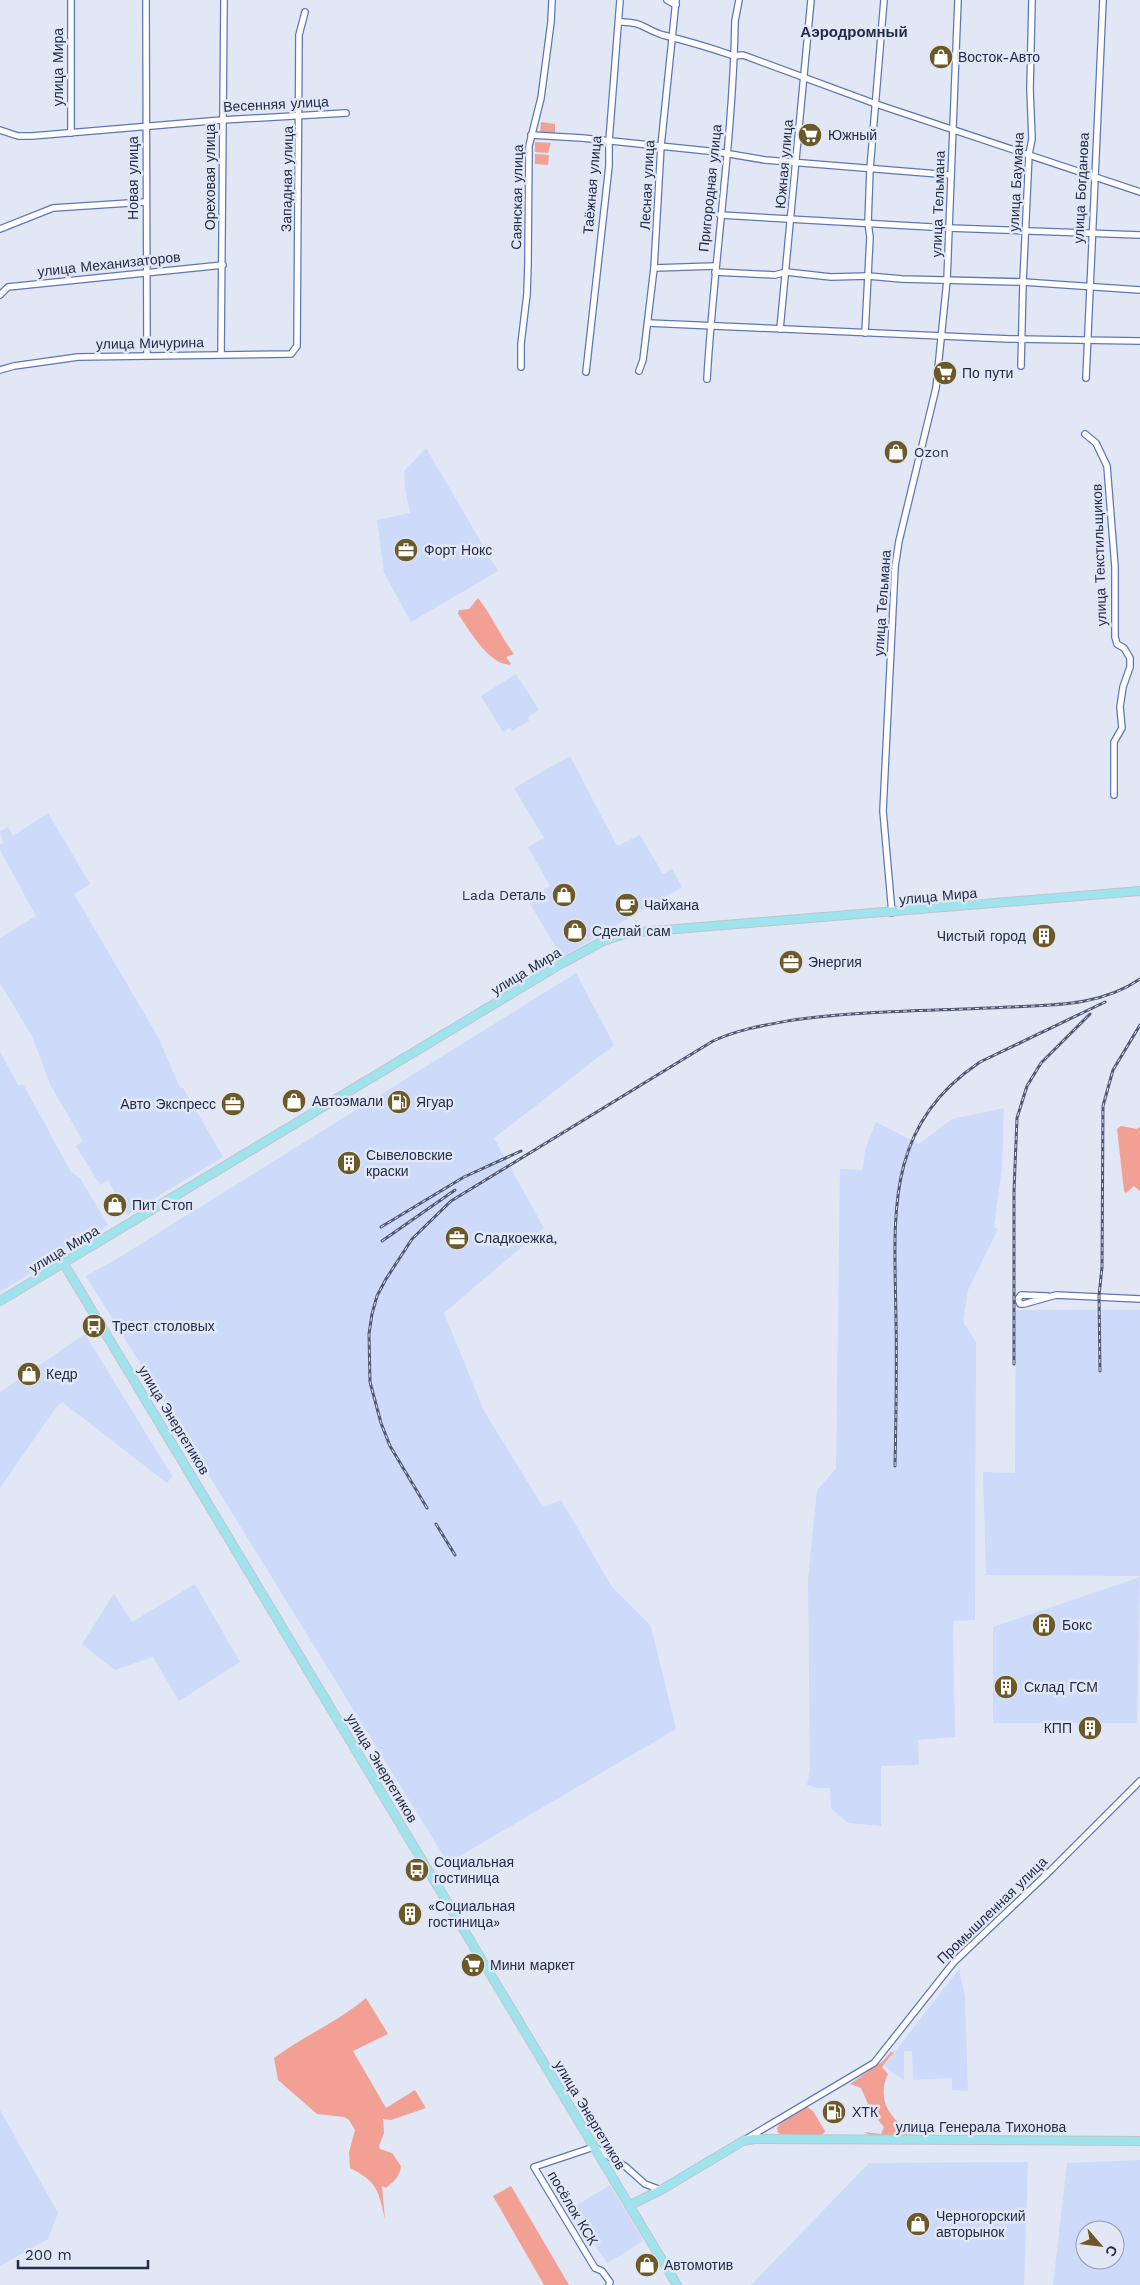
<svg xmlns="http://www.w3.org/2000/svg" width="1140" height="2285" viewBox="0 0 1140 2285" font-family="'Work Sans',sans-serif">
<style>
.built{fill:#cddaf9;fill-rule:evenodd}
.green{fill:#f3a094}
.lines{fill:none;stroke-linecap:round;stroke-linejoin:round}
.minor-casing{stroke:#5f76b6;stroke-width:8}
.major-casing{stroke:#c1c4cc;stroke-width:10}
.minor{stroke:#fff;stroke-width:5.5}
.major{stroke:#9fe3ed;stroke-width:8}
.rail-casing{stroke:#525a73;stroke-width:3}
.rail{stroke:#e1e7f5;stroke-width:1;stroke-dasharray:4;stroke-linecap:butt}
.labels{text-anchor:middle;stroke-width:5;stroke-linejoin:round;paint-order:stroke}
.poi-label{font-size:14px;fill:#232c48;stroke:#e1e7f5;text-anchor:start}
.street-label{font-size:14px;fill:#232c48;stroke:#e1e7f5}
.neighbourhood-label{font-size:15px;font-weight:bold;fill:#232c48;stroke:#e1e7f5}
</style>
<rect width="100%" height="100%" fill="#e1e7f5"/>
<g class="built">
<polygon points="426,448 498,571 411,622 384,573 377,520 410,513 405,489 404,471"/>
<polygon points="516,674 539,710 528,717 529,721 512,731 510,728 503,732 481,696"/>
<polygon points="570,756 617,846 640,835 663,874 672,869 682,887 562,957 527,899 550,886 528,847 544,838 514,788"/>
<polygon points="48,813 90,884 74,894 158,1037 180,1088 183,1088 223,1157 127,1215 108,1180 100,1185 76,1146 83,1141 50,1084 32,1036 0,983 0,938 36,916 0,850 0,845 3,842 0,831 8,827 13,836"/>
<polygon points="576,973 614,1045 494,1138 544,1228 444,1313 484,1411 543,1507 561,1500 612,1587 651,1626 676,1729 448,1863 86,1276 115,1260"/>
<polygon points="0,1052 18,1085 23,1084 71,1172 80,1178 108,1225 0,1292"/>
<polygon points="1004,1108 1002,1167 994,1227 998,1229 968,1290 963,1322 976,1342 975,1620 953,1621 955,1737 918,1740 919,1765 881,1766 881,1826 848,1823 831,1808 830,1788 818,1788 807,1785 810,1770 808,1579 817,1490 836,1469 840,1169 863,1170 865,1150 876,1122 919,1144 952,1119"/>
<polygon points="1016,1310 1140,1310 1140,1576 986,1575 983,1472 1015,1473"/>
<polygon points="85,1334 172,1476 167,1483 62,1402 56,1407 0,1488 0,1392"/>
<polygon points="1140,1577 1137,1723 993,1723 993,1627"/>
<polygon points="195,1584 240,1662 179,1701 153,1657 115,1670 82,1644 114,1594 132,1622"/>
<polygon points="959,1969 965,1996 968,2091 952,2090 952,2078 913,2080 912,2051 904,2051 904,2080 903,2080 884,2066"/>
<polygon points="0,2110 58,2213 48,2239 0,2266"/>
<path d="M1140 2160V2285H1053L1067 2163ZM1085 2230H1115V2260H1085Z"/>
<polygon points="1028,2162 1024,2285 751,2285 869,2163"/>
<polygon points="610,2185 642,2238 642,2242 607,2263 570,2209"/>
</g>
<g class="green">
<polygon points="541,122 555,124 555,134 540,133"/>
<polygon points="535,142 551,143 548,153 535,152"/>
<polygon points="535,154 549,155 548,165 535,164"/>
<path d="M478 598C492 615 500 636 514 654L506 657 511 664 509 665C487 662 470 631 458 614L459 610 469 609Z"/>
<polygon points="1121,1126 1137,1129 1140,1127 1140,1191 1134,1186 1126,1193 1124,1191 1117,1129"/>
<path d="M366 1998 388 2034 353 2051 386 2108 415 2090 426 2108 391 2120 383 2119 384 2133 379 2146 380 2149 392 2153 401 2166C400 2177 394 2181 386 2188L382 2186 385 2219C378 2190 378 2182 350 2168L349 2152 355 2130 349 2120 344 2117 317 2114 278 2080 274 2058C303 2036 338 2022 366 1998Z"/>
<path d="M891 2052H894L882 2067 888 2074C876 2099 890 2122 915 2132L914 2135 909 2137 872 2136 864 2132 881 2134 884 2127 872 2113 861 2088 850 2084 883 2061Z"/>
<polygon points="807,2107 813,2111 825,2131 824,2133 820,2136 783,2135 778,2133 777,2128 780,2123"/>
<polygon points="511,2186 569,2285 544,2285 493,2196"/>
</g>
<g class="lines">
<g class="minor-casing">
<g id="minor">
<polyline points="71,0 71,133"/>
<polyline points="146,0 147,355"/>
<polyline points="667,0 676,5"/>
<path d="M619 22C641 21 646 30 663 35 687 41 711 48 734 56L743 55 876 104 1140 192"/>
<polyline points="0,130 18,136 32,136 222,120 346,113"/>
<polyline points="531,135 582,138 718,152 765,160 951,175"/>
<polyline points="720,215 949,228 1140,235"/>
<polyline points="0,229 53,208 145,202"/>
<polyline points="654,268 715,266"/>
<polyline points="715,272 775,275 786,272 831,277 868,276 902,279 1023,282 1140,290"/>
<polyline points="0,295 8,287 223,265"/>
<polyline points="648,323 1010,339 1140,341"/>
<polyline points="780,329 811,0"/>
<polyline points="865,333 870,237 868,223 870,169 884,0"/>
<polyline points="221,354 224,0"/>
<polyline points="1021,366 1023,282 1029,154 1032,139 1030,89 1032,0"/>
<polyline points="521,367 521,344 527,294 528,263 529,146 541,98 551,22 552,0"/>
<polyline points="0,370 14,366 78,357 291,354 297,346 299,35 305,12"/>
<polyline points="639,371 643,360 654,268 661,146 676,0"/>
<polyline points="586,372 609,166 609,141 620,0"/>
<polyline points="1086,378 1103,0"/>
<path d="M707 379C714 259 733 140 735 21L739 0"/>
<polyline points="1085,434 1096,443 1107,466 1115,567 1115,637 1117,644 1124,648 1130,658 1130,667 1123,687 1120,707 1122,728 1114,742 1114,795"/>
<polyline points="892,913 883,811 895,567 899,541 936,388 947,280 958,0"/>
<polyline points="1047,1296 1021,1295 1018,1299 1020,1304 1024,1304 1056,1295 1140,1299"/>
<polyline points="746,2139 874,2063 954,1962 1051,1870 1140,1781"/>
<polyline points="609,2285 610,2282 602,2271 595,2268 534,2167 594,2147 626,2167 645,2184 661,2190"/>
</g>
</g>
<g class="major-casing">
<g id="major">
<polyline points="64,1264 677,2285"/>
<polyline points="0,1301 559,965 603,941 628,933 1140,891"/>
<polyline points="630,2205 661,2190 743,2141 754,2139 1140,2141"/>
</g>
</g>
<use href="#minor" class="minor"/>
<use href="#major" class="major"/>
<g class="rail-casing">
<g id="rail">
<polyline points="381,1227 464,1177 521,1151"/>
<polyline points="382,1241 455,1190"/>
<polyline points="1014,1364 1014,1191 1017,1118 1027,1086 1041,1063 1090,1014"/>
<polyline points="1100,1371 1099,1296 1102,1267 1103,1106 1113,1070 1140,1025"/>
<path d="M895 1466C896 1418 897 1370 896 1322 895 1218 882 1128 980 1062L1105 1002"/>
<path d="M427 1508 390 1446 381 1423 370 1382 369 1334 372 1314 377 1296 386 1279 412 1239 451 1201 713 1041C739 1029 765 1025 793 1020 865 1010 937 1011 1009 1007 1054 1005 1101 1006 1140 979"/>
<polyline points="436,1524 455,1555"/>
</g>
</g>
<use href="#rail" class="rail"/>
</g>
<defs>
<g id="shop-disc" transform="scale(1.25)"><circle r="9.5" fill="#6d5928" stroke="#e1e7f5"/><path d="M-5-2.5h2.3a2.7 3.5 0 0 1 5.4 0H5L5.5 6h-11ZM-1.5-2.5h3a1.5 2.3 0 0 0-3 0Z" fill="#fff"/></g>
<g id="supermarket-disc" transform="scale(1.25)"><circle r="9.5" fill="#6d5928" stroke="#e1e7f5"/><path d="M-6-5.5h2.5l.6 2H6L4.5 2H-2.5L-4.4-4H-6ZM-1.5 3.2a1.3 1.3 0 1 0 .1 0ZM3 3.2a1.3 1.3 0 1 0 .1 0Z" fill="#fff"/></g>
<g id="office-disc" transform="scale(1.25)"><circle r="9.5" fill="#6d5928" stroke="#e1e7f5"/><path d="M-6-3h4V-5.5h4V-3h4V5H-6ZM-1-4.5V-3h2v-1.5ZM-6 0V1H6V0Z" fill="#fff"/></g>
<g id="cafe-disc" transform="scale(1.25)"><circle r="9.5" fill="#6d5928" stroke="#e1e7f5"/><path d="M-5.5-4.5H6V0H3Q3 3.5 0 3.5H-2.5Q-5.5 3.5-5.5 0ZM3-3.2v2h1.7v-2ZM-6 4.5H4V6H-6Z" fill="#fff"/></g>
<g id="building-disc" transform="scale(1.25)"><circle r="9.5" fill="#6d5928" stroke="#e1e7f5"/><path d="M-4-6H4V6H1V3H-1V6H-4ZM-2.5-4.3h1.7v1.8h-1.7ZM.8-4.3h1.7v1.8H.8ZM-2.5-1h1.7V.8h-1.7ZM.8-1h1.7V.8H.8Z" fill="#fff"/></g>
<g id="fuel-disc" transform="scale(1.25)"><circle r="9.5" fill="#6d5928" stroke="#e1e7f5"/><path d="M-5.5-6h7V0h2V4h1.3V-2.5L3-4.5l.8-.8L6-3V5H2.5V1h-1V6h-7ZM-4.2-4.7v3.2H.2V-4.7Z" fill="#fff"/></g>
<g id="bus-disc" transform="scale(1.25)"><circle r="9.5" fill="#6d5928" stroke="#e1e7f5"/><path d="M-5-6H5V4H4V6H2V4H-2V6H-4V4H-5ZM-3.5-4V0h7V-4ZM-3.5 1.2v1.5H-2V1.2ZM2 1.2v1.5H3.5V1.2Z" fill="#fff"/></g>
</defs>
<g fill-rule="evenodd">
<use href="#shop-disc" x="941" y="57"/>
<use href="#supermarket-disc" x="810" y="135"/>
<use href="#supermarket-disc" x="945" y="373"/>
<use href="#shop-disc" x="896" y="452"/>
<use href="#office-disc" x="406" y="550"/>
<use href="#shop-disc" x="564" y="895"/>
<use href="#cafe-disc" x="627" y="905"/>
<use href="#shop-disc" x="575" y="931"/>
<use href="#building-disc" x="1044" y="936"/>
<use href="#office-disc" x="791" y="962"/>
<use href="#shop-disc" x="294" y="1101"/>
<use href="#fuel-disc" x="399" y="1102"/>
<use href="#office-disc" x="233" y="1104"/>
<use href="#building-disc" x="349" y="1163"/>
<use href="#shop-disc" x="115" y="1205"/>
<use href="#office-disc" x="457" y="1238"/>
<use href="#bus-disc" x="94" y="1326"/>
<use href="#shop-disc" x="29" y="1374"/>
<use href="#building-disc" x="1044" y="1625"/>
<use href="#building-disc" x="1006" y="1687"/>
<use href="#building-disc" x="1090" y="1728"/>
<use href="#bus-disc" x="417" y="1870"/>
<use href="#building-disc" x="410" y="1914"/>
<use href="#supermarket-disc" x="473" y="1965"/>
<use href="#fuel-disc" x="834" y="2112"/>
<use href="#shop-disc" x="918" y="2224"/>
<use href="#shop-disc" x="647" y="2265"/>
</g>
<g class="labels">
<g class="poi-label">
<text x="958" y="62">Восток-Авто</text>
<text x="828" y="140">Южный</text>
<text x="962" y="378">По пути</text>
<text x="914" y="457">Ozon</text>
<text x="424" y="555">Форт Нокс</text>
<text x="546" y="900" text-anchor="end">Lada Dеталь</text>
<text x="644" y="910">Чайхана</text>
<text x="592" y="936">Сделай сам</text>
<text x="1026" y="941" text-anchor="end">Чистый город</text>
<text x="808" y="967">Энергия</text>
<text x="312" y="1106">Автоэмали</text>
<text x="416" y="1107">Ягуар</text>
<text x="216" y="1109" text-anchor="end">Авто Экспресс</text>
<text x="366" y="1160">Сывеловские<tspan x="366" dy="16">краски</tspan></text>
<text x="132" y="1210">Пит Стоп</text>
<text x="474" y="1243">Сладкоежка,</text>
<text x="112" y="1331">Трест столовых</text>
<text x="46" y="1379">Кедр</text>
<text x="1062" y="1630">Бокс</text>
<text x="1024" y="1692">Склад ГСМ</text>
<text x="1072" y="1733" text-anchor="end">КПП</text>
<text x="434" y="1867">Социальная<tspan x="434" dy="16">гостиница</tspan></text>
<text x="428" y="1911">«Социальная<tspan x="428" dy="16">гостиница»</tspan></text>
<text x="490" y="1970">Мини маркет</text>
<text x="852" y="2117">ХТК</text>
<text x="936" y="2221">Черногорский<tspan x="936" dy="16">авторынок</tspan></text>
<text x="664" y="2270">Автомотив</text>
</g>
<g class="street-label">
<text transform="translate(58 67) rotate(-90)" y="5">улица Мира</text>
<text transform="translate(276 104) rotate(-3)" y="5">Весенняя улица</text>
<text transform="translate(784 164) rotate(-85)" y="5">Южная улица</text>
<text transform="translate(210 177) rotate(-90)" y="5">Ореховая улица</text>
<text transform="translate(133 178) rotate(-90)" y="5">Новая улица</text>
<text transform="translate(287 179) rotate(-89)" y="5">Западная улица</text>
<text transform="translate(1016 182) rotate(-87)" y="5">улица Баумана</text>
<text transform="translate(592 185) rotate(-85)" y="5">Таёжная улица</text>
<text transform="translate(647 185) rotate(-87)" y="5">Лесная улица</text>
<text transform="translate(710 188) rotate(-84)" y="5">Пригородная улица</text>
<text transform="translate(1081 188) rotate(-87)" y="5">улица Богданова</text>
<text transform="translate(517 197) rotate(-89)" y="5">Саянская улица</text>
<text transform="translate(938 204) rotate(-88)" y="5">улица Тельмана</text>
<text transform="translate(109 264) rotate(-6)" y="5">улица Механизаторов</text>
<text transform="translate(150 343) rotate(-1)" y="5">улица Мичурина</text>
<text transform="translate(1099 555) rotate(-92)" y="5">улица Текстильщиков</text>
<text transform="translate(882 603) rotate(-86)" y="5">улица Тельмана</text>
<text transform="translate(938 896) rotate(-5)" y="5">улица Мира</text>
<text transform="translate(526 971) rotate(-31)" y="5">улица Мира</text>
<text transform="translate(64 1249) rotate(-31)" y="5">улица Мира</text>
<text transform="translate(174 1420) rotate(59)" y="5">улица Энергетиков</text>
<text transform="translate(382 1768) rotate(59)" y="5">улица Энергетиков</text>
<text transform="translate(992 1910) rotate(-44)" y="5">Промышленная улица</text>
<text transform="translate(590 2115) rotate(59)" y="5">улица Энергетиков</text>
<text x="981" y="2132">улица Генерала Тихонова</text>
<text transform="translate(573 2208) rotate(59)" y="5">посёлок КСК</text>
</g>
<g class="neighbourhood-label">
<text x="854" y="37">Аэродромный</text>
</g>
</g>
<g transform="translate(1100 2245) rotate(118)"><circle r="24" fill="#e1e7f5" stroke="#959cb0"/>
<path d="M0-4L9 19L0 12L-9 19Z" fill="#6d5928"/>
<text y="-8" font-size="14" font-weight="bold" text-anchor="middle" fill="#232c48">С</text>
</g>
<path d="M18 2260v8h130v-8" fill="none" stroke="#232c48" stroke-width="2.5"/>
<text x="25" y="2260" font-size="15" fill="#232c48" stroke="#e1e7f5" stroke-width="4" paint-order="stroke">200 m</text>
</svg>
